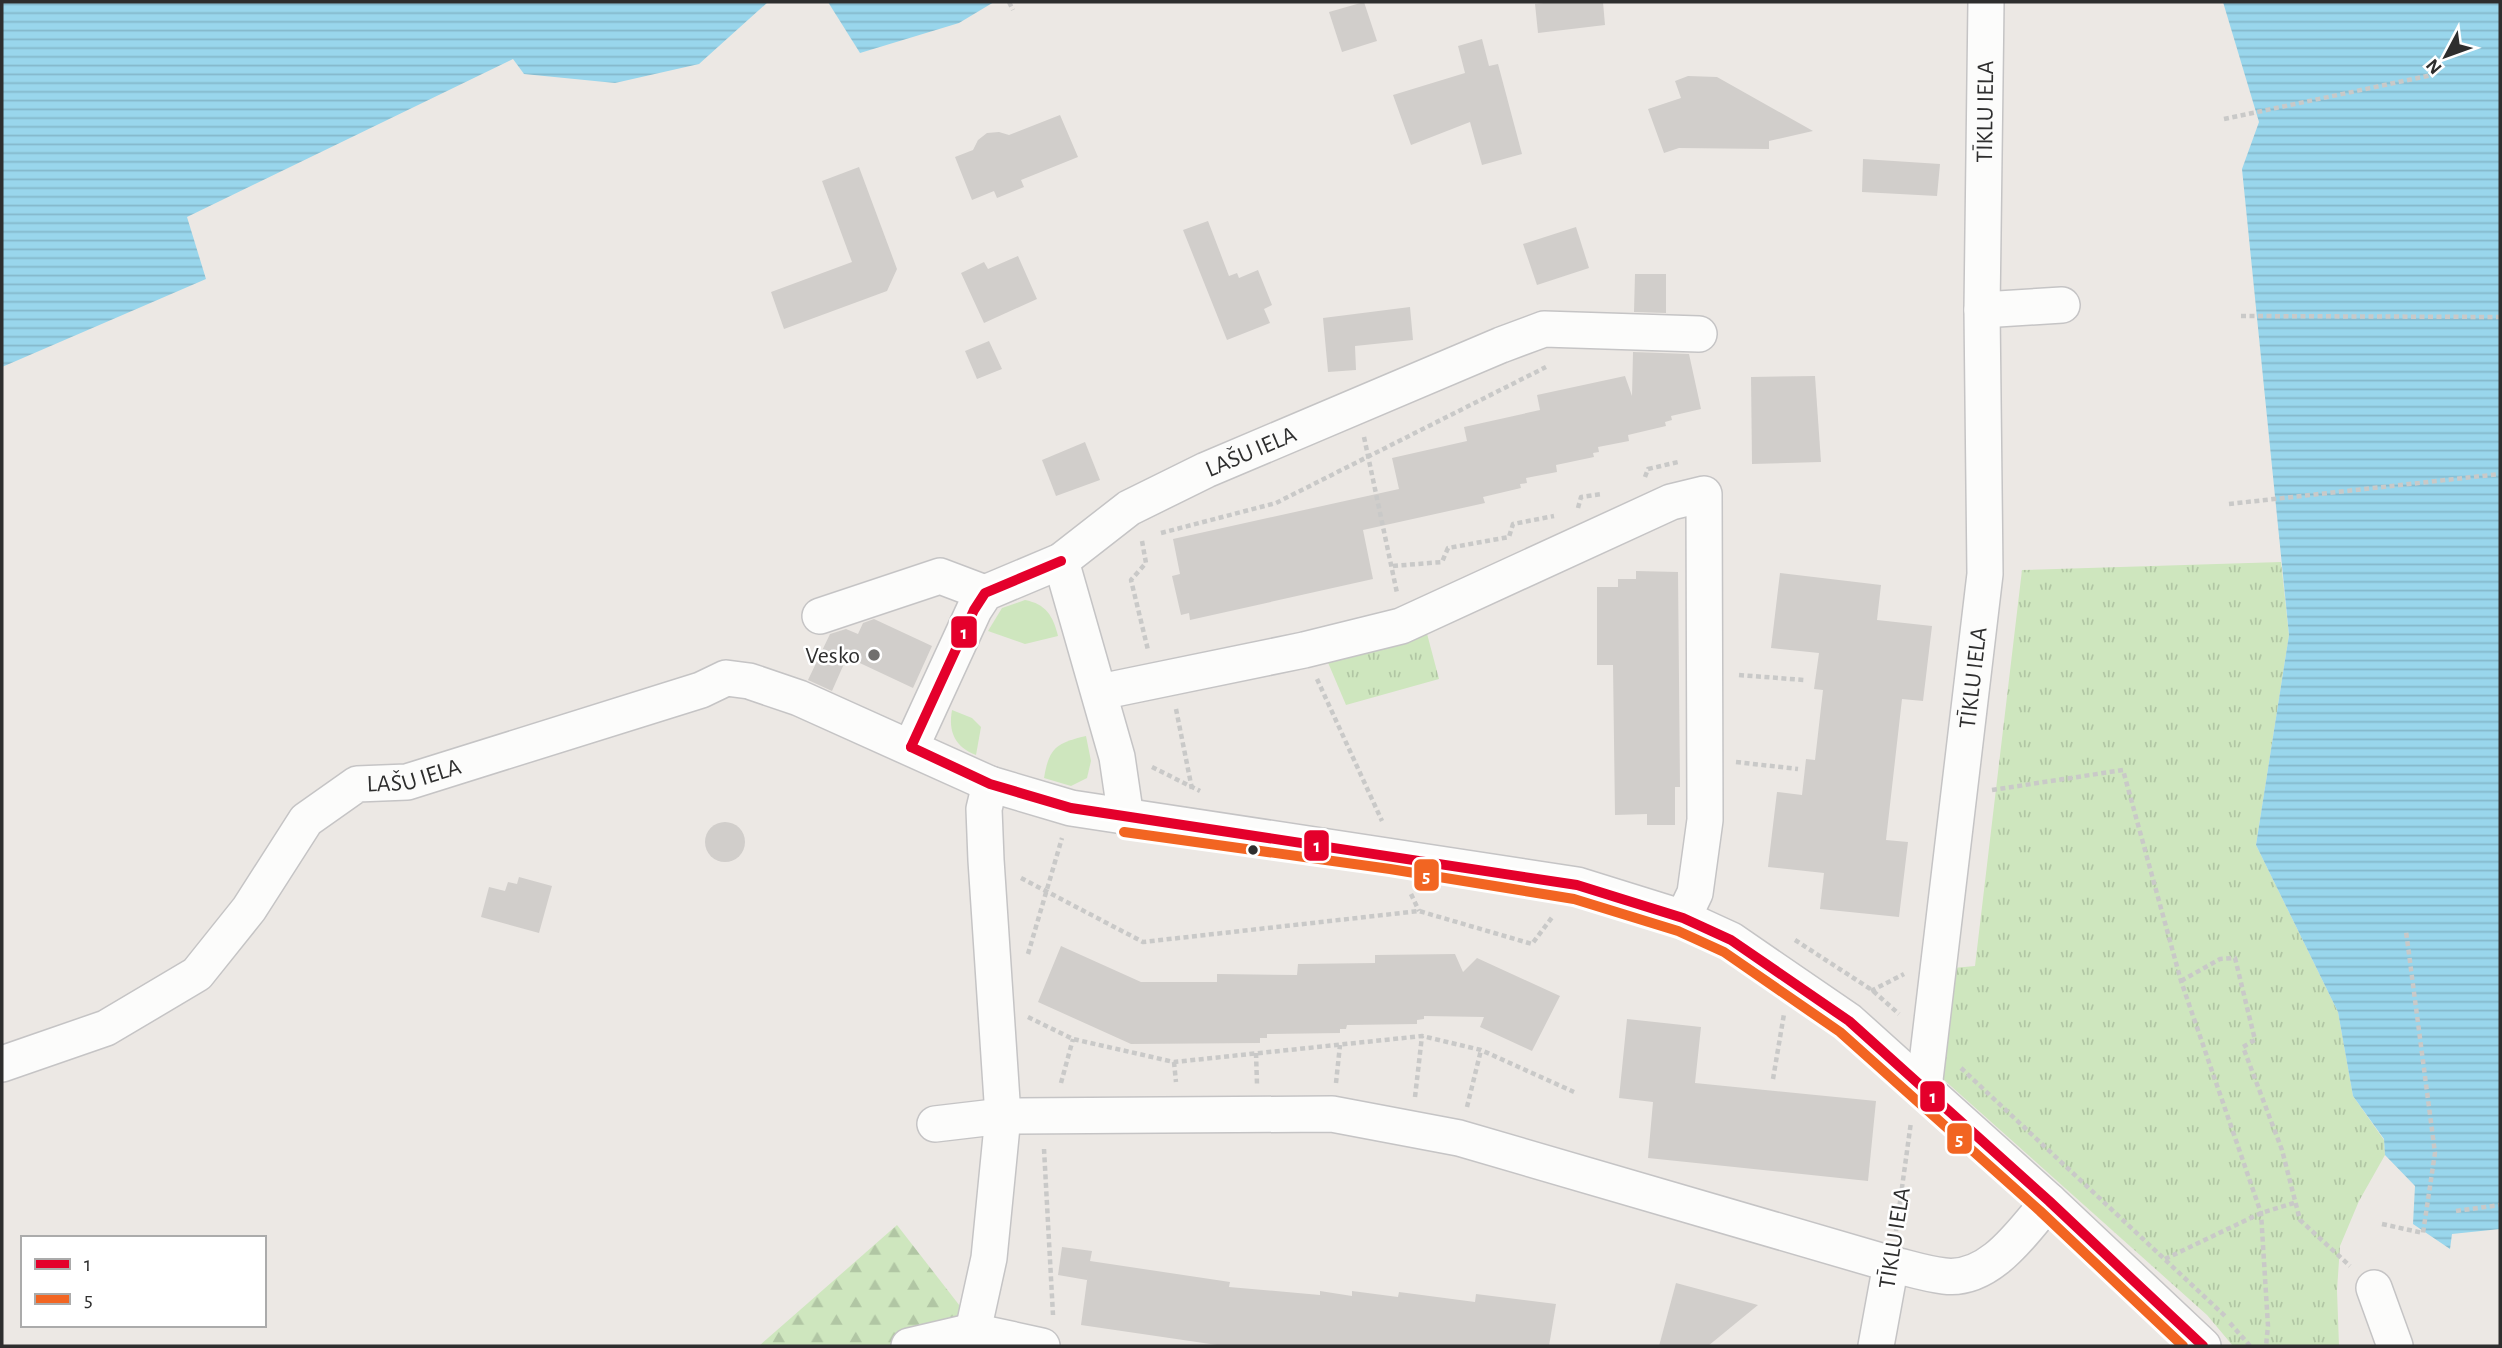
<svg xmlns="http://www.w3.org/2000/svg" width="2502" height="1348" viewBox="0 0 2502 1348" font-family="'Alegreya Sans',sans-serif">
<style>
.grass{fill:#cee6be}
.forest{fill:url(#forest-firs)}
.park{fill:url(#park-tufts)}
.water{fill:url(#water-rules)}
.building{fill:#d1cecb}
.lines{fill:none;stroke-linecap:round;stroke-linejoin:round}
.minor-casing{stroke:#c5c4c5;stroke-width:38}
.path{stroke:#c9c9c8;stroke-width:4.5;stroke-dasharray:5 3.5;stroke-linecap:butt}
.minor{stroke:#fcfcfb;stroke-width:35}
.bus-1-casing{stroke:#fff;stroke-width:16}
.bus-2-casing{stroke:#fff;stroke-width:16}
.bus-1{stroke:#e4002b;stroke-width:10}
.bus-2{stroke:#f26522;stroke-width:10}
.poi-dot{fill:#706f6e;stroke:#fff;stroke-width:2.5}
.bus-dot{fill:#2e2e2e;stroke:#fff;stroke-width:2.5}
.labels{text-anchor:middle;stroke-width:5;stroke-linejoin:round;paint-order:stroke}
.street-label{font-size:24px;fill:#2e2e2e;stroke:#fff}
.poi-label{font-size:24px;fill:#2e2e2e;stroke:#fff;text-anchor:end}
.line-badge{stroke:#fff;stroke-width:2.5}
.badge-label{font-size:19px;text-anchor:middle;font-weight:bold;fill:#fff}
</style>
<defs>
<pattern id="forest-firs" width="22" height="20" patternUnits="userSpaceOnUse" patternTransform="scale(1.75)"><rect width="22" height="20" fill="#cee6be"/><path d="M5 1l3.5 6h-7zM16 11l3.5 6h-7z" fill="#b1c6a4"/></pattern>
<pattern id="park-tufts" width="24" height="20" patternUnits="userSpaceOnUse" patternTransform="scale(1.75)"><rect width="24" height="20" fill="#cee6be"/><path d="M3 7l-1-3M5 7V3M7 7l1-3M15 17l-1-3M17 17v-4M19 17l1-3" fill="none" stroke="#b1c6a4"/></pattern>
<pattern id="water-rules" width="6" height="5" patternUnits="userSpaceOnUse" patternTransform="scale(1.75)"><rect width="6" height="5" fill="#99d6ec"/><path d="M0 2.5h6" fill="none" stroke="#84b8cb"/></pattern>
</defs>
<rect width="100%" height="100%" fill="#ece8e4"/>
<g class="grass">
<path d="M1025 600C1046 604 1053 616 1058 636L1025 644 988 631 1002 608Z"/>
<path d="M952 710 972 718 981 727 976 755C955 747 948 732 952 710Z"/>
<path d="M1086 736 1091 761 1087 778 1071 786 1044 778C1049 748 1056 743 1086 736Z"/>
</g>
<polygon class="forest" points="897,1225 991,1346 759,1346"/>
<g class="park">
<polygon points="2281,562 2289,635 2256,845 2338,1012 2353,1096 2384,1140 2385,1155 2359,1201 2340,1246 2337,1290 2339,1346 2233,1346 2207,1315 1943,1079 1953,968 1975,966 2022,570"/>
<polygon points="1421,611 1439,679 1346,705 1318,639"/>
</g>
<g class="water">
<polygon points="2,2 768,2 699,64 615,83 524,74 513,59 187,217 206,279 2,367"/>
<polygon points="828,2 994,2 959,23 860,53"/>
<polygon points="2223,2 2500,2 2500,1229 2452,1234 2450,1249 2413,1224 2415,1186 2385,1155 2384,1139 2353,1096 2338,1012 2256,845 2289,635 2242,169 2259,122"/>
</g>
<g class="building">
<polygon points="1364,2 1377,41 1342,52 1329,12"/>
<polygon points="1552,2 1603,2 1605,25 1538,33 1535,4"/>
<polygon points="1482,39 1489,66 1498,64 1522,154 1482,165 1470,122 1411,145 1393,95 1465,73 1458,46"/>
<polygon points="1688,76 1717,77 1813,131 1769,141 1769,149 1679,148 1664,153 1648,109 1681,98 1675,81"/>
<polygon points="1060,115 1078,157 1021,180 1024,187 997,198 994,191 972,200 955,157 973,150 978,140 987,133 999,132 1009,135"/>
<polygon points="1863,159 1940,164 1937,196 1862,192"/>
<polygon points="859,167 897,269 887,291 784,329 771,292 852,262 822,181"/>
<polygon points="1208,221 1229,276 1237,273 1239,278 1258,270 1272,305 1264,309 1270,323 1227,340 1183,230"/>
<polygon points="1576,227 1589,268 1537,285 1523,244"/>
<polygon points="1018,256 1037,299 984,323 961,273 984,262 988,269"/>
<polygon points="1635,274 1666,274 1666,313 1634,312"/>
<polygon points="1410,307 1413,340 1355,346 1356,370 1328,372 1323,318"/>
<polygon points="989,341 1002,369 977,379 965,351"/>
<polygon points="1633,352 1689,354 1701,409 1671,416 1672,420 1665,422 1666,426 1628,435 1629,441 1598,447 1599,452 1593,453 1594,457 1556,465 1557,472 1526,478 1527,483 1520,484 1521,488 1483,497 1485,503 1363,530 1373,579 1190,620 1189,613 1181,615 1172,576 1180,574 1173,539 1399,489 1392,458 1467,441 1464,427 1540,410 1537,395 1625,376 1632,396"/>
<polygon points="1815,376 1821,462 1752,464 1751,377"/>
<polygon points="1085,442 1100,480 1056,496 1042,460"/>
<polygon points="1636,571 1678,572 1680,787 1675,787 1675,825 1647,825 1647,814 1615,815 1613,665 1597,665 1597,587 1618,587 1618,579 1636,579"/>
<polygon points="1780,573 1881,585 1877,620 1932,626 1923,701 1902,699 1886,840 1908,842 1899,917 1820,909 1824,873 1768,867 1777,792 1802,795 1806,759 1815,760 1823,690 1814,689 1819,653 1771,648"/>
<polygon points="874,619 932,646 913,688 847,657 832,691 808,680 830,634 846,629 858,634 863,623"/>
<circle cx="725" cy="842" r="20"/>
<polygon points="519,877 552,886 539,933 481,917 489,887 505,891 508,882 517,884"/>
<polygon points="1061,946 1141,982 1217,982 1217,974 1297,975 1298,964 1375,963 1375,955 1455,954 1463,972 1477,958 1560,996 1532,1051 1480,1027 1484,1017 1424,1016 1424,1019 1417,1020 1417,1024 1347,1025 1346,1029 1340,1029 1340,1033 1267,1034 1267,1038 1260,1038 1260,1043 1131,1044 1038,1002"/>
<polygon points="1627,1019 1701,1027 1695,1083 1876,1101 1868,1181 1648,1158 1653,1102 1619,1098"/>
<polygon points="1062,1247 1092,1251 1090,1261 1230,1282 1229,1287 1320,1295 1320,1291 1352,1296 1352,1291 1398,1297 1399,1292 1475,1302 1476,1294 1556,1304 1549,1346 1224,1346 1081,1325 1088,1273 1087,1280 1058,1275"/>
<polygon points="1676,1283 1758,1305 1708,1346 1659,1346"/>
</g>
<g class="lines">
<g class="minor-casing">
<g id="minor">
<polyline points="1982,310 2062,305"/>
<polyline points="1061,561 1117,757 1126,818"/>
<polyline points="820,616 940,576 985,593"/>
<polyline points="1100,692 1304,650 1401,626 1671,502 1704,494 1705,820 1695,893 1683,918"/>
<path id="s1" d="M911 747 974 610 985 593 1061 561 1129 508 1206 470 1501 345 1544 329 1699 334"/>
<polyline points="990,784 984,809 986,860 1003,1116 989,1258 973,1331 1042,1346"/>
<path id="s2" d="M2 1064 106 1028 197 974 249 909 306 820 357 784 407 782 701 690 726 678 749 681 799 698 990 784 1071 808 1577 885 1683 918 1731 940 1849 1021 2049 1201 2203 1346"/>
<path id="s3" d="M1924 1088 1985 574 1982 310 1986 2"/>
<path d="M935 1124 1003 1116 1332 1114 1459 1138 1891 1264C1908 1268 1926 1274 1944 1276 1990 1282 2023 1231 2049 1201"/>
<polyline points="2374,1288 2395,1346"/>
<polyline points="909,1346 973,1331"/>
<polyline points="1876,1346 1891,1264"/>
</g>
</g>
<g class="path">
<polyline points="1009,2 1013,10"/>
<polyline points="2224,119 2432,75"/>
<polyline points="2241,316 2500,317"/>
<polyline points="1364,437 1397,593"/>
<polyline points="1645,477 1648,469 1678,462"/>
<polyline points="2229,504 2500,474"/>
<polyline points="1578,508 1581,497 1602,494"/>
<polyline points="1161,533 1276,503 1546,367"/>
<polyline points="1142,541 1146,563 1131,580 1148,650"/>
<polyline points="1393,566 1442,562 1448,548 1509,537 1513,524 1554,516"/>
<polyline points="1739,675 1804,680"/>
<polyline points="1317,679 1382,821"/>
<polyline points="1176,709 1192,789"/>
<polyline points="1736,762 1798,769"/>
<polyline points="1152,767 1200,791"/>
<polyline points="1992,790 2123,770 2181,981 2261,1213 2268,1326 2266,1346"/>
<polyline points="1021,878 1143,942 1419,911 1532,944 1553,916"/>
<polyline points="1411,894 1419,911"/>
<polyline points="1795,940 1872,990 1899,1014"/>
<polyline points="1028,954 1062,838"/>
<polyline points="2181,981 2220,959 2235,958 2255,1040 2243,1047 2282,1150 2300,1220 2350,1266"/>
<polyline points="1871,991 1904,974"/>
<polyline points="1028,1017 1073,1039 1174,1062 1422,1036 1481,1050 1574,1092"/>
<polyline points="1256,1053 1257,1084"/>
<polyline points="1174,1062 1176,1082"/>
<polyline points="1961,1068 2225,1316"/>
<polyline points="1773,1079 1784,1014"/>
<polyline points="1061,1083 1073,1039"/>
<polyline points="1336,1083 1340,1045"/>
<polyline points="1415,1097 1422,1036"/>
<polyline points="1467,1107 1481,1050"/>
<polyline points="1044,1149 1053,1315"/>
<polyline points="2456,1211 2500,1205"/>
<polyline points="2382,1224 2423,1233 2435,1153 2406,931"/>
<polyline points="1896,1231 1911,1122"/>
<polyline points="2165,1259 2261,1213 2294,1203"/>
<polyline points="2230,1323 2250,1346"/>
</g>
<use href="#minor" class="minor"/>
<g class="bus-1-casing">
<g id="bus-1">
<polyline points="911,747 990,784 1071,808 1577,885 1683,918 1731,940 1849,1021 2049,1201 2203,1346"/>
<polyline points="911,747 974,610 985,593 1061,561"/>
</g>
</g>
<g class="bus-2-casing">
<polyline id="bus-2" points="1124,832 1390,869 1574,899 1678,931 1724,952 1840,1032 2040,1211 2183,1346"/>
</g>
<use href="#bus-1" class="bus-1"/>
<use href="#bus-2" class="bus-2"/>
</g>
<circle class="poi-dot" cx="874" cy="655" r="7"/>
<circle class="bus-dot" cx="1253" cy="850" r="6"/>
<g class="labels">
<g class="street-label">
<text dy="8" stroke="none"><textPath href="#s3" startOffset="980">TĪKLU IELA</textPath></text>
<text dy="8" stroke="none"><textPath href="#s1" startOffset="474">LAŠU IELA</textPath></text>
<text dy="8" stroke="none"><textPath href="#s3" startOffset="413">TĪKLU IELA</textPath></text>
<text dy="8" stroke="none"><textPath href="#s2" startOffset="525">LAŠU IELA</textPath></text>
<text transform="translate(1894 1238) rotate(-81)" y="8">TĪKLU IELA</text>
</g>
<g class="poi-label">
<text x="860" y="663">Vesko</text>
</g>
</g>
<g class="line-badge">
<rect x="950" y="615" width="28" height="34" rx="7" fill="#e4002b"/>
<rect x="1303" y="829" width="27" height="33" rx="7" fill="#e4002b"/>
<rect x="1413" y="858" width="27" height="34" rx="7" fill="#f26522"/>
<rect x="1919" y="1080" width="27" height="33" rx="7" fill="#e4002b"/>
<rect x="1946" y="1122" width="27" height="33" rx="7" fill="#f26522"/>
</g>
<g class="badge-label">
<text x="964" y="639">1</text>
<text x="1317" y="852">1</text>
<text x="1426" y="882">5</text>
<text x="1933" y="1103">1</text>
<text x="1959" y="1145">5</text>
</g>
<rect width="2502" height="1348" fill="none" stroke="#2e2e2e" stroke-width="7"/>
<rect x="21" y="1236" width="245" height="91" fill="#ffffff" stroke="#ababab" stroke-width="2"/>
<rect x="35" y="1259" width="35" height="10" fill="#e4002b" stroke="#ababab" stroke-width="2"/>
<text x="84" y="1271" font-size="21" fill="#2e2e2e">1</text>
<rect x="35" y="1294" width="35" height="10" fill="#f26522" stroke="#ababab" stroke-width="2"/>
<text x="84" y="1306" font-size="21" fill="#2e2e2e">5</text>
<g transform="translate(2446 56) rotate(229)" stroke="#ffffff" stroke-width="5" paint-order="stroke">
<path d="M0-5L12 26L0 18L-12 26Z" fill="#2e2e2e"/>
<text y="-10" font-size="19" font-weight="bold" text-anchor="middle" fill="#2e2e2e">N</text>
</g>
</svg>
